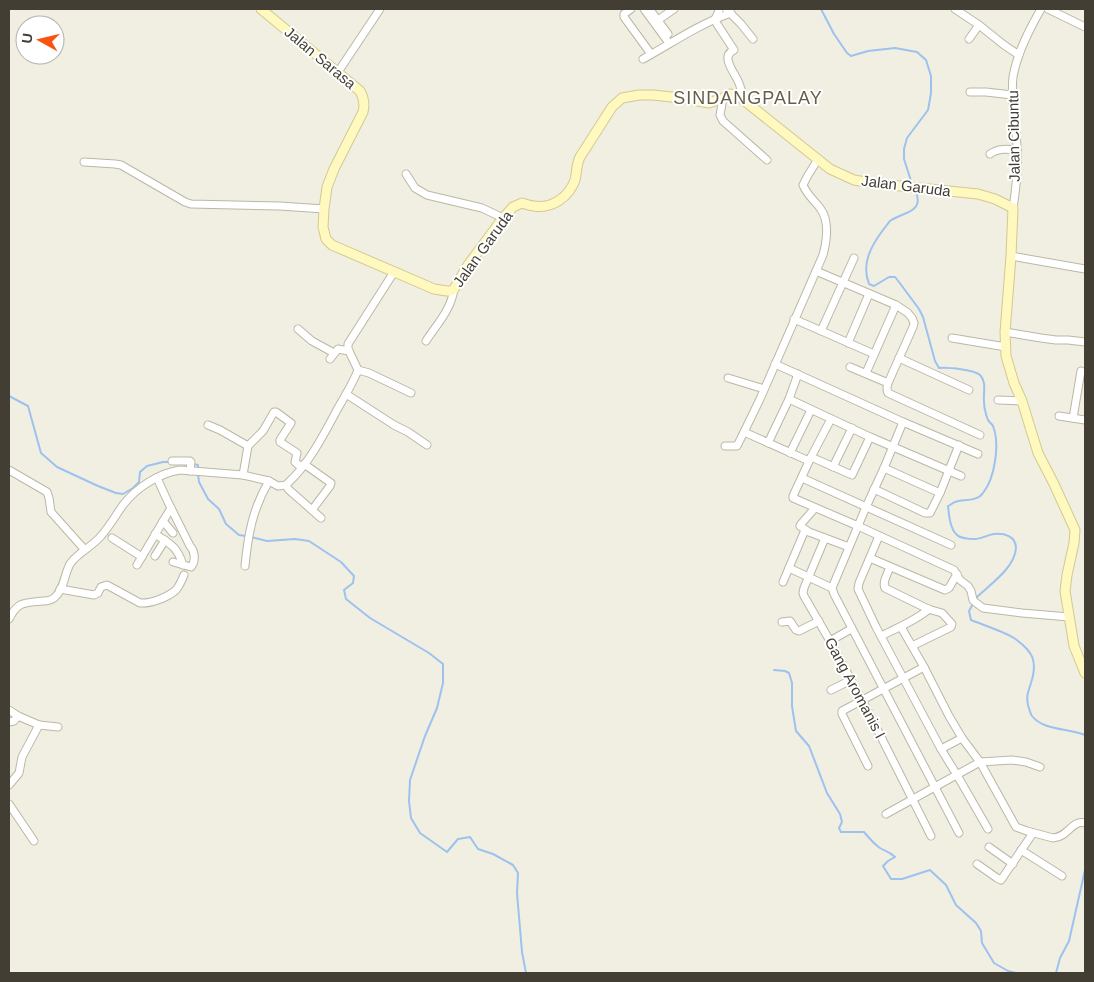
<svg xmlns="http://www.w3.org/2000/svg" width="1094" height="982" viewBox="0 0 1094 982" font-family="Helvetica,sans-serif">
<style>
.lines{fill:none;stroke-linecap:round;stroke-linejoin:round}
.stream{stroke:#9dc2ef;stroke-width:2}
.street-casing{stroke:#bcb7a5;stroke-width:9}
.secondary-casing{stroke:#d2c991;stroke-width:11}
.street{stroke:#fff;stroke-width:7}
.secondary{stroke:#fff8bf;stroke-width:9}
.labels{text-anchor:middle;stroke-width:4;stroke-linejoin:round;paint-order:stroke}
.street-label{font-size:15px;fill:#423e33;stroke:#fff}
.quarter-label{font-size:18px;letter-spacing:1px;fill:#655e4a;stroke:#fff}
</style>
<rect width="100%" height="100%" fill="#f1efe2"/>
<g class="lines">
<g class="stream">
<polyline points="821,9 834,34 847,53 851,56 868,51 895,48 917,52 926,60 931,76 931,93 928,110 907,138 904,149 904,159 912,184"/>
<path d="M915 190C926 213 902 212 890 221 888 223 885 228 883 230 871 246 861 264 869 284L874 286 889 277H895L899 282 919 309 923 317 935 361 939 368C948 367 975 370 980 375 987 382 983 393 984 401 984 407 986 415 988 420 989 422 992 424 993 426 1000 444 995 478 983 493 977 502 963 499 955 502 954 502 949 506 948 506 949 515 950 529 957 535 960 538 970 539 975 539 981 539 987 535 994 534 1004 533 1016 536 1016 548 1015 568 989 585 976 598"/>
<polyline points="9,396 28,406 41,453 57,467 98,486 116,493 123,494 133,488 139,482 140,472 147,466 163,462 171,462"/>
<polyline points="193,464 198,465 198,470"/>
<polyline points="198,474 199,482 208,499 219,509 226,524 239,535 246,536"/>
<polyline points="251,537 267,541 295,539 309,541 341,562 354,576 353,583 344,590 346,599 370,618 429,653 443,664 443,683 437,708 425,736 410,780 409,801 411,818 420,833 447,852 458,839 470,837 478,849 493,854 513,865 518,873 517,893 522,952 526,973"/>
<path d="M974 602 969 611 971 620C983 625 1003 631 1014 638 1033 651 1038 661 1031 683 1028 693 1026 695 1028 705 1029 708 1030 713 1032 716 1044 731 1068 728 1085 735"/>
<path d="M774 670 785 671 789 673 792 683V706L796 731 809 746 827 793 840 814 842 822 839 828 841 832H864C869 838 874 844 880 848 886 852 889 851 895 857L888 861 883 866 891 879H902L930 870 946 885 956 905 976 923 981 931 982 943 994 963 1008 971 1016 973"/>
<polyline points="1056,973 1060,958 1069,941 1085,870"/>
</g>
<g class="street-casing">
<g id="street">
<polyline points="631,9 624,14 624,17 651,54"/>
<polyline points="644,9 669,43"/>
<path d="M718 9 719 11 715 19 717 24 734 50C720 56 734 72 738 81 741 87 742 94 744 100"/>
<polyline points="726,9 741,24 753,39"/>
<polyline points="955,9 979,25 1004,45 1019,55"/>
<polyline points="1048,9 1085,27"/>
<polyline points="651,11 668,34"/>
<polyline points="658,20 674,9"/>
<polyline points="969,39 979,25"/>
<path d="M643 59C672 43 699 24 731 13"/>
<polyline points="338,72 380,9"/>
<polyline points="970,92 986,92 1012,95"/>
<polyline points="723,98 720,115 723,121 767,160"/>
<path d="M990 154C998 148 1008 149 1017 150"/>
<polyline points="84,162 115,164 121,165 185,202 191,204 280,206 324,209"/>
<polyline points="406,174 415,188 427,195 482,208 503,218"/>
<path d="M1013 208C1016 189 1018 169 1017 150 1017 125 1010 101 1013 77 1017 53 1029 30 1041 9"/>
<polyline points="1011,256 1085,269"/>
<path d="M816 271 896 305 908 313 912 318 914 323 913 327 888 383C887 387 886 389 888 393L980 435"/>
<polyline points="794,319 874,354"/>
<polyline points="298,329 312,341 334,353"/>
<polyline points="821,331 854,258"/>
<polyline points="1005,332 1041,338 1056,340 1068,340 1085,342"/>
<polyline points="952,338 1006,347"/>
<path d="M426 341C437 324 451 310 454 289"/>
<polyline points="848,343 869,294"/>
<polyline points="899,358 969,390"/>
<polyline points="330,359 338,349 349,351"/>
<polyline points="775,364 903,422 884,468 866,507 832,588 834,594 959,833"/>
<polyline points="850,367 888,383"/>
<polyline points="358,370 369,373 411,393"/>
<polyline points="866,373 896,305"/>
<polyline points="728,378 764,389"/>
<polyline points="346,394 394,425 408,432 427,445"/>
<polyline points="789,399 870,437 961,476"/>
<polyline points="998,400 1022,401"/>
<polyline points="1059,416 1085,420"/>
<polyline points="1073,418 1081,371"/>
<polyline points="831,419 811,457 793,496 793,498 858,526 954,570 960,580 968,586 971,591 973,600 975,602 983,608 1022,613 1069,617"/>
<polyline points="903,422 978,454"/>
<polyline points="208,425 220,430 248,446 243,475"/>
<polyline points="768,443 789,399 798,374"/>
<polyline points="248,446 263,431 274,412 276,412 291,423 280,440 280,442 297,453 295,462 301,467"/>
<polyline points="725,446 737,446 744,432"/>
<polyline points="790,453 811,410"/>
<polyline points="811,457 852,475 870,437"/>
<polyline points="172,461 190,461 191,462 190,471"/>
<path d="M809 461 744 432 760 399 823 255C827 240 830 221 820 208 814 200 807 195 803 185L807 177 818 159"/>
<polyline points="304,464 331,483 330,486 312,510"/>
<polyline points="833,467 852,428"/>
<polyline points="884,468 940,493"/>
<polyline points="9,470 47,492 49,498 51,512 85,550"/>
<path d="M157 478 168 502 190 546C195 551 196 561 191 567L173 562"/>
<polyline points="802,478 951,545"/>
<polyline points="286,485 288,489 321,518"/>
<polyline points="874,489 925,513 930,513 940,493 959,445"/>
<polyline points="815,508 801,524 800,526 809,532 849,547"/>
<polyline points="163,521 173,533"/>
<path d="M155 534C170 544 177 546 183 565"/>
<polyline points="879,536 859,583 858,589 876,627 941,749 957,775 988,829"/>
<polyline points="112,538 142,557"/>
<polyline points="825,538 804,588 803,593 804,596 830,641 872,719 931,836"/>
<polyline points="155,556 165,540"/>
<polyline points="870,558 945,590 949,588 957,574"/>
<polyline points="137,565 171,508"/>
<path d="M245 566C248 534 253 508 269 481"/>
<path d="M890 567C888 573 882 582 885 588L928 609 942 613 952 624 951 627 912 646"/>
<polyline points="789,568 832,588"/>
<polyline points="783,582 805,530"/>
<path d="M60 589 94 595 98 593 101 587 107 585 140 603C151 604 168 597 176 590 180 585 182 580 184 575"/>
<path d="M9 619C18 601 24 603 43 601 47 601 50 601 54 598 64 590 64 575 70 564 78 552 92 547 101 536 109 527 116 515 123 505 136 488 159 473 180 470L243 475 269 481 278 486 286 485 289 482C310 462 324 434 338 408 345 396 353 383 358 370L348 349V344L394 272"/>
<polyline points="782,622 790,621 796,630 799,631 819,621"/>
<path d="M901 627 924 667 949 716 962 738 980 762 1016 827 1027 831 1053 838C1069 837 1072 819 1085 823"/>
<path d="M881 636C897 628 915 621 929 609"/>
<polyline points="830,641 851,629"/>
<polyline points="831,690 851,680"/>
<polyline points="9,710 18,716 39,725 22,757 19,773 9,785"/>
<polyline points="9,722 14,721 18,716"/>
<polyline points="39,725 58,727"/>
<polyline points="941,749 962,738"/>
<polyline points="868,766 842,714 842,711 924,667"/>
<polyline points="9,804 34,841"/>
<polyline points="886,814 980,762 1012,760 1026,762 1040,767"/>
<polyline points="989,847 1013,864"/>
<polyline points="1021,850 1062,876"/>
<polyline points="977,864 997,878 1001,880 1033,833"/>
</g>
</g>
<g class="secondary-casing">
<path id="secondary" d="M261 9 360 91C364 98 365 104 363 112L334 169 327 187 324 209 323 227 326 239 332 245 434 289 447 291H451L454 289 468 265 503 218 513 207 522 203C526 204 530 206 534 206 552 209 569 197 575 180 577 173 576 165 580 157L612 107 622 98 639 95H653L681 98 709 103 723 98 730 94 735 95 741 98 830 169 854 180 871 183 978 194 995 199 1013 208 1011 256 1005 332 1006 356 1014 383 1022 401 1038 453 1054 484 1075 530 1074 543 1067 575 1065 591 1074 646 1085 673"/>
</g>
<use href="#street" class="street"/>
<use href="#secondary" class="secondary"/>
</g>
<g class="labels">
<g class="street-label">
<text transform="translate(320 58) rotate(40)" y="5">Jalan Sarasa</text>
<text transform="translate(1014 136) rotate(-91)" y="5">Jalan Cibuntu</text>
<text transform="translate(906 186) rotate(7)" y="5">Jalan Garuda</text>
<text transform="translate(483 249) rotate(-54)" y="5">Jalan Garuda</text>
<text transform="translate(855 688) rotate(62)" y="5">Gang Aromanis I</text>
</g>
<g class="quarter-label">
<text x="748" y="104">SINDANGPALAY</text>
</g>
</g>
<rect width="1094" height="982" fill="none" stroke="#423e33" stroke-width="20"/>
<g transform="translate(40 40) rotate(278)"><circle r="24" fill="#ffffff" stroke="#b3b2ad"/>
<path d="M0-4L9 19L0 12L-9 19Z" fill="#fa5310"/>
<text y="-8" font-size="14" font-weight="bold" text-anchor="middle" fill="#423e33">U</text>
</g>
</svg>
